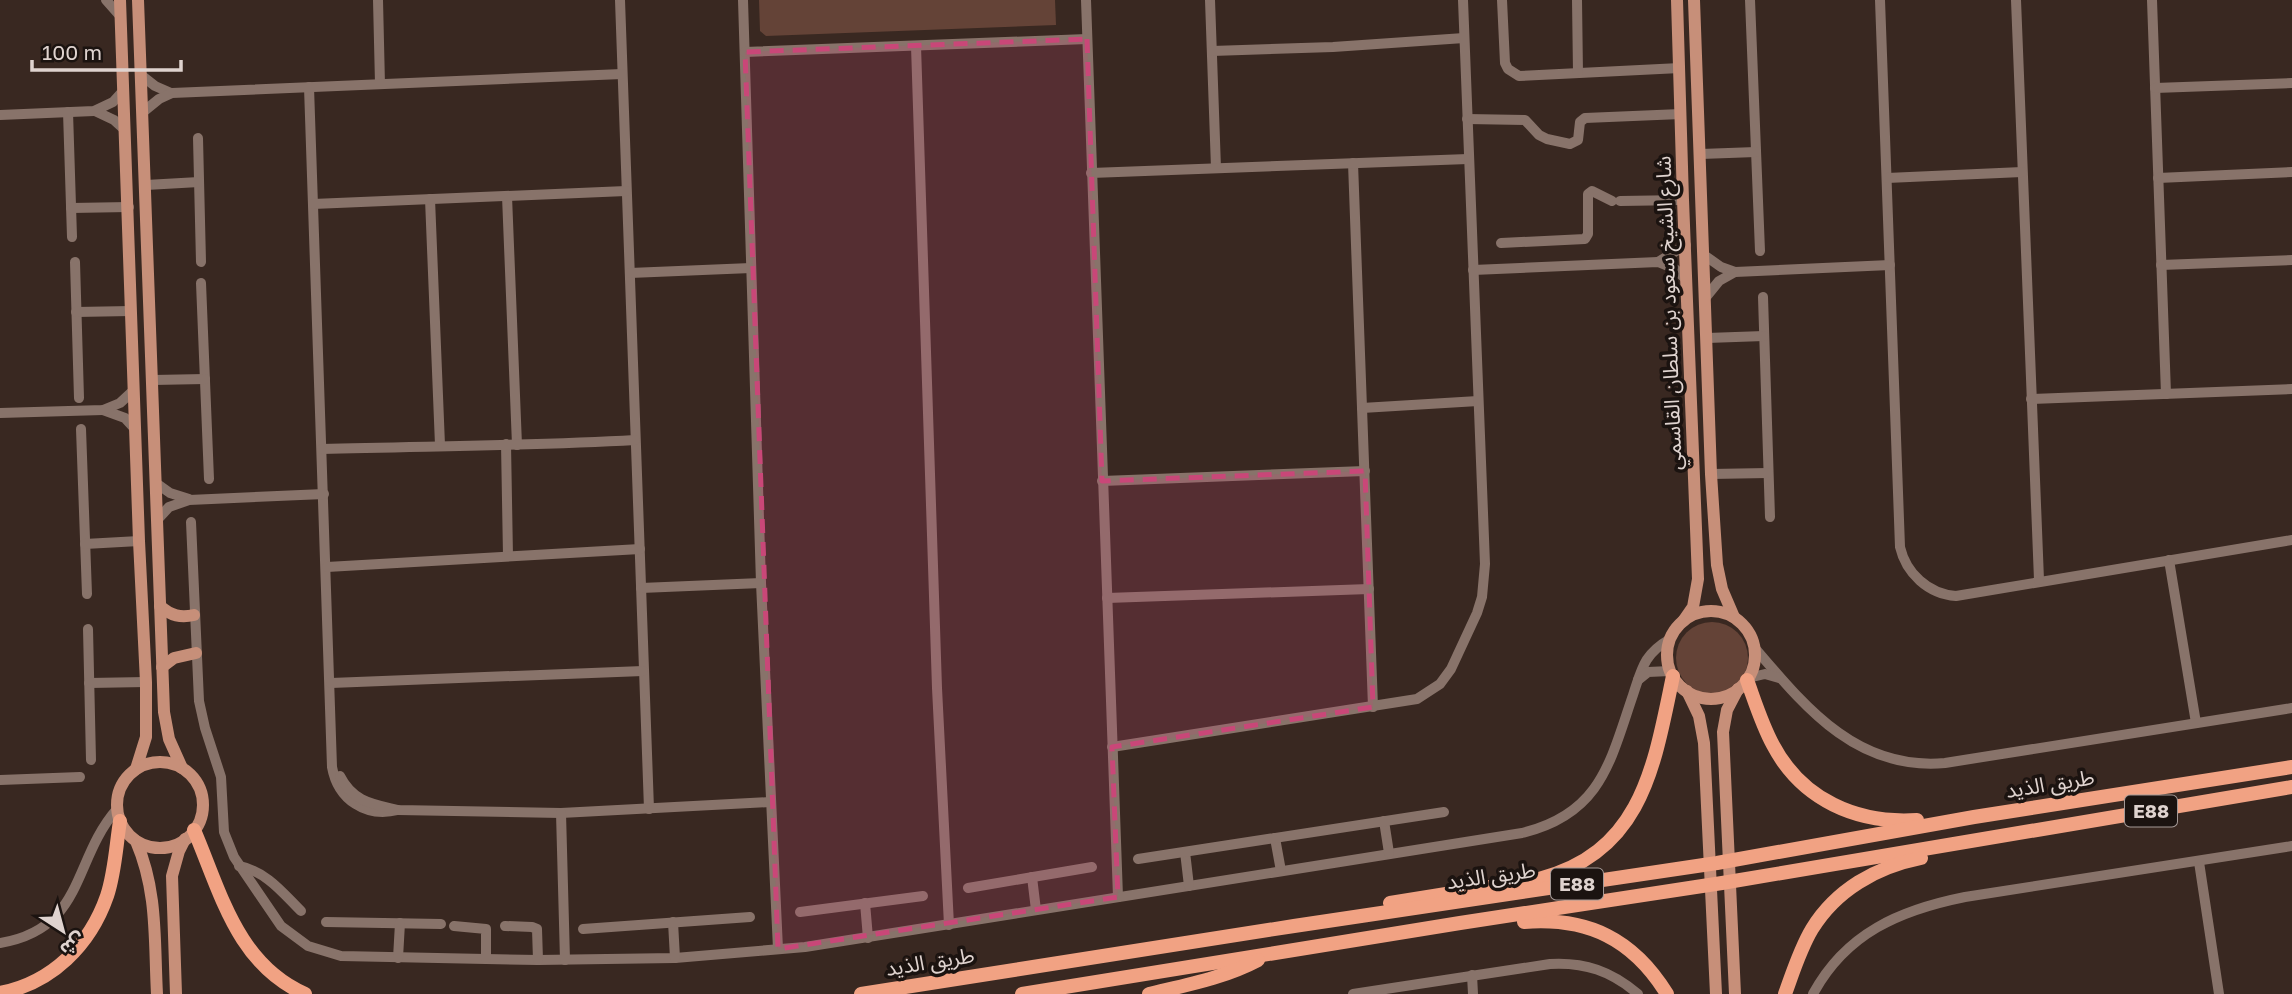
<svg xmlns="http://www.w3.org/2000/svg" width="2292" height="994" viewBox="0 0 2292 994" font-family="'Golos Text','Noto Sans Arabic',sans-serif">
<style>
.green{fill:#644337}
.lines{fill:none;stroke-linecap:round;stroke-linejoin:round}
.minor{stroke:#88736a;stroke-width:10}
.major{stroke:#c78f79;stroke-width:12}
.highway{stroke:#f1a283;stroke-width:14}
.marked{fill:#c94778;fill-opacity:0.2;stroke:#c94778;stroke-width:5;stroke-dasharray:14 9;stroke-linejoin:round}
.labels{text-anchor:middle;stroke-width:7;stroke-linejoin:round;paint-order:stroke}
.shield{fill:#1b1310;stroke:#a49996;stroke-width:2}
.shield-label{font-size:19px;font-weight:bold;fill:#dfd3cf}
.street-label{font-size:21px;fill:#dfd3cf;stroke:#1b1310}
</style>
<rect width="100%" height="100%" fill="#392821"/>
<g class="green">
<polygon points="759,0 1055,0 1056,25 766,36 760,31"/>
<circle cx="1712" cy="658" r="36"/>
</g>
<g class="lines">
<g class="minor">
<polyline points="106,0 121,17"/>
<polyline points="378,0 380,84"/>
<polyline points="620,0 649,809"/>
<polyline points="743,0 761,583 778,949"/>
<polyline points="1086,0 1118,897"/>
<polyline points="1210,0 1216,168"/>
<polyline points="1502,0 1505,63 1508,69 1519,76 1680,68"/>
<polyline points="1577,0 1578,73"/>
<polyline points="1750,0 1760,251"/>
<path d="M1880 0 1900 547C1906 573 1928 594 1956 596L2292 540"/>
<polyline points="2016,0 2039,580"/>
<polyline points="2152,0 2166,394"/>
<polyline points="916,46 937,688 949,925"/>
<polyline points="1212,51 1333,47 1464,38"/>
<polyline points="745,52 1087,39"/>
<polyline points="141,75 155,86 171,93"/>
<path d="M309 87 332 767C338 800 366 818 398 810"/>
<polyline points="2155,88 2292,83"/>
<polyline points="95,111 114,120 125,130"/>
<polyline points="68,112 72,237"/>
<polyline points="143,112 159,99 172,93 622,74"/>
<polyline points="0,115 94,111 113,102 123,91"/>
<polyline points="1467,119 1525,120 1539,135 1547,139 1570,144 1578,140 1580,122 1585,118 1681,114"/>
<polyline points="198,138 201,262"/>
<polyline points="1701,154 1756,152"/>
<polyline points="1353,163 1373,707"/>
<polyline points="1091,173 1468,159"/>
<polyline points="1887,178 2022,172"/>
<polyline points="2158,178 2292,172"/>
<polyline points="146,185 199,182"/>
<polyline points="507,196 517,445"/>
<polyline points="430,199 440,445"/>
<polyline points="1620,201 1683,200"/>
<polyline points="313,204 626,191"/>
<polyline points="71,208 129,207"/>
<polyline points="1501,243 1585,239 1588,234 1588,194 1592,191 1612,201"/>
<polyline points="1704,255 1721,267 1735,272"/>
<polyline points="75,262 79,398"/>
<polyline points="1658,262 1686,245"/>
<polyline points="2161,265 2292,260"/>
<polyline points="1473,270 1658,262 1675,269 1687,280"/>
<polyline points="630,273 751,268"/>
<polyline points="201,283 209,479"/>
<polyline points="1706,297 1719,281 1735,272 1890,265"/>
<polyline points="1763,297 1770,517"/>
<polyline points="76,312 131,311"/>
<polyline points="1707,338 1764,336"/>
<polyline points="153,380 205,379"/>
<polyline points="2031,399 2292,389"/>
<polyline points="1362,408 1478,401"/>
<polyline points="103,410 125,418 136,430"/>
<polyline points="0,413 103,410 120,403 134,390"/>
<polyline points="81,429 87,594"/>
<polyline points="506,444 508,556"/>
<path d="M322 449C426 446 531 446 635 440"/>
<polyline points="1711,474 1768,473"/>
<polyline points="1102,481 1365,471"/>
<polyline points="156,483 170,493 189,499"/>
<polyline points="157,520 169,507 189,500 324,494"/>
<path d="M191 522 199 701 205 728 221 777 224 832 234 857 281 926 308 946 341 956 538 960 675 958 805 947 1522 833C1601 814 1610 762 1633 695 1642 668 1644 654 1670 639"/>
<polyline points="85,544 139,541"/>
<polyline points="2169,560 2196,723"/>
<polyline points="327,567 640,549"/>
<polyline points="641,588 761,583"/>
<polyline points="1107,598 1369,589"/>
<polyline points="88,629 91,760"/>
<path d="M1754 647C1806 708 1857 771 1945 763L2292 708"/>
<polyline points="1748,678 1765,674 1779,678"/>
<polyline points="1638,680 1648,672 1670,671"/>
<polyline points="89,683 146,682"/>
<polyline points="331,683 643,671"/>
<polyline points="1112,747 1417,699 1440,684 1451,669 1477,613 1482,597 1485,564 1463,0"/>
<path d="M340 776C353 802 373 804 398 810L561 813 770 802"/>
<polyline points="0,780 80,777"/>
<polyline points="561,813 565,960"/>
<polyline points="1384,821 1389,853"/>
<polyline points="1275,838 1281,871"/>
<polyline points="1185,852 1189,886"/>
<polyline points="1138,859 1444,812"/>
<polyline points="2199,862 2219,994"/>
<path d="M239 866C267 872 282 892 301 911"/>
<polyline points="1032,877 1036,910"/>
<polyline points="968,888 1092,867"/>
<polyline points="865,903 868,938"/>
<polyline points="800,912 923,896"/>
<polyline points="326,922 441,924"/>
<polyline points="673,922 675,958"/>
<polyline points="454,926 486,929 486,959"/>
<polyline points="505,926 532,927 537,929 538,960"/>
<polyline points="583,929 750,917"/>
<path d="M0 943C85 929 72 860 117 809"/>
<polyline points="398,958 400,923"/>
<polyline points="1472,975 1473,994"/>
<path d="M1353 994 1550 964C1585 962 1611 971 1638 994"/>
<path d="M1813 994C1846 933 1900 910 1965 897L2292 846"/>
</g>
<g class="major">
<polyline points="120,0 139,541 146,682 146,737 136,769"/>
<polyline points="138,0 164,712 169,739 182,768"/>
<polyline points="1677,0 1683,200 1698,579 1693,607 1684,620"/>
<polyline points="1694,0 1711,474 1717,565 1722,589 1734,617"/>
<path d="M160 606C171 616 181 618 194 615"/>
<circle cx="1711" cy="655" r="44"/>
<polyline points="162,667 174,658 196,653"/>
<polyline points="1687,691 1699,716 1704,743 1716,994"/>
<circle cx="160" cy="805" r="43"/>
<path d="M136 841C158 892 154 940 157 994"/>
<polyline points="176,994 172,876 179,851 185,839"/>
<polyline points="1735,994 1723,732 1727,710 1738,689"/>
</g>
<g class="highway">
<path d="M1747 680C1755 702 1762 725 1773 745 1802 800 1857 824 1917 820"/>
<path d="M194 830C221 893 237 964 305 994"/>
<path d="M1390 903 1539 879C1642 852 1654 767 1673 676"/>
<path d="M1524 922C1588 917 1633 939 1667 994"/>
<path d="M0 993C52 983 90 945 107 896 115 872 116 846 120 821"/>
<polyline points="861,994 1294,926 1717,863 1974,817 2292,767"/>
<polyline points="1022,994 1460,923 1722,883 2292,787"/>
<path d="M1149 994C1186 985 1224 978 1258 960"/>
<path d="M1785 994C1793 972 1800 949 1812 929 1836 890 1876 867 1921 858"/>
</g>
</g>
<path class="marked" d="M1087 39 1102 481 1365 471 1373 707 1112 747 1118 897 778 949 745 52Z"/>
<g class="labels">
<g class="shield">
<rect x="2125" y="795.5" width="52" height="31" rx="5"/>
<rect x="1551" y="868.5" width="52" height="31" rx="5"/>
</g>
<g class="shield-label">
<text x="2151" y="818">E88</text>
<text x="1577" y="891">E88</text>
</g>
<g class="street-label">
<text transform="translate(1669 313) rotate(-92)" y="7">شارع الشيخ سعود بن سلطان القاسمي</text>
<text transform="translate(2050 784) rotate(-9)" y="7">طريق الذيد</text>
<text transform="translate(1491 876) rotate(-8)" y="7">طريق الذيد</text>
<text transform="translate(930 962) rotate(-9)" y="7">طريق الذيد</text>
</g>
</g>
<g transform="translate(63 931) rotate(144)" stroke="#1b1310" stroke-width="5" paint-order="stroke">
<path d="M0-5L12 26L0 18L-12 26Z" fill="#dfd3cf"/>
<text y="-10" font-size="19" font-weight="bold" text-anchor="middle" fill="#dfd3cf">ش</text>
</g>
<path d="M32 60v10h149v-10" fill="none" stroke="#dfd3cf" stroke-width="3.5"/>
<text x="42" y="60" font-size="21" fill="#dfd3cf" stroke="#1b1310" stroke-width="5" paint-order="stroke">100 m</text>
</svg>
